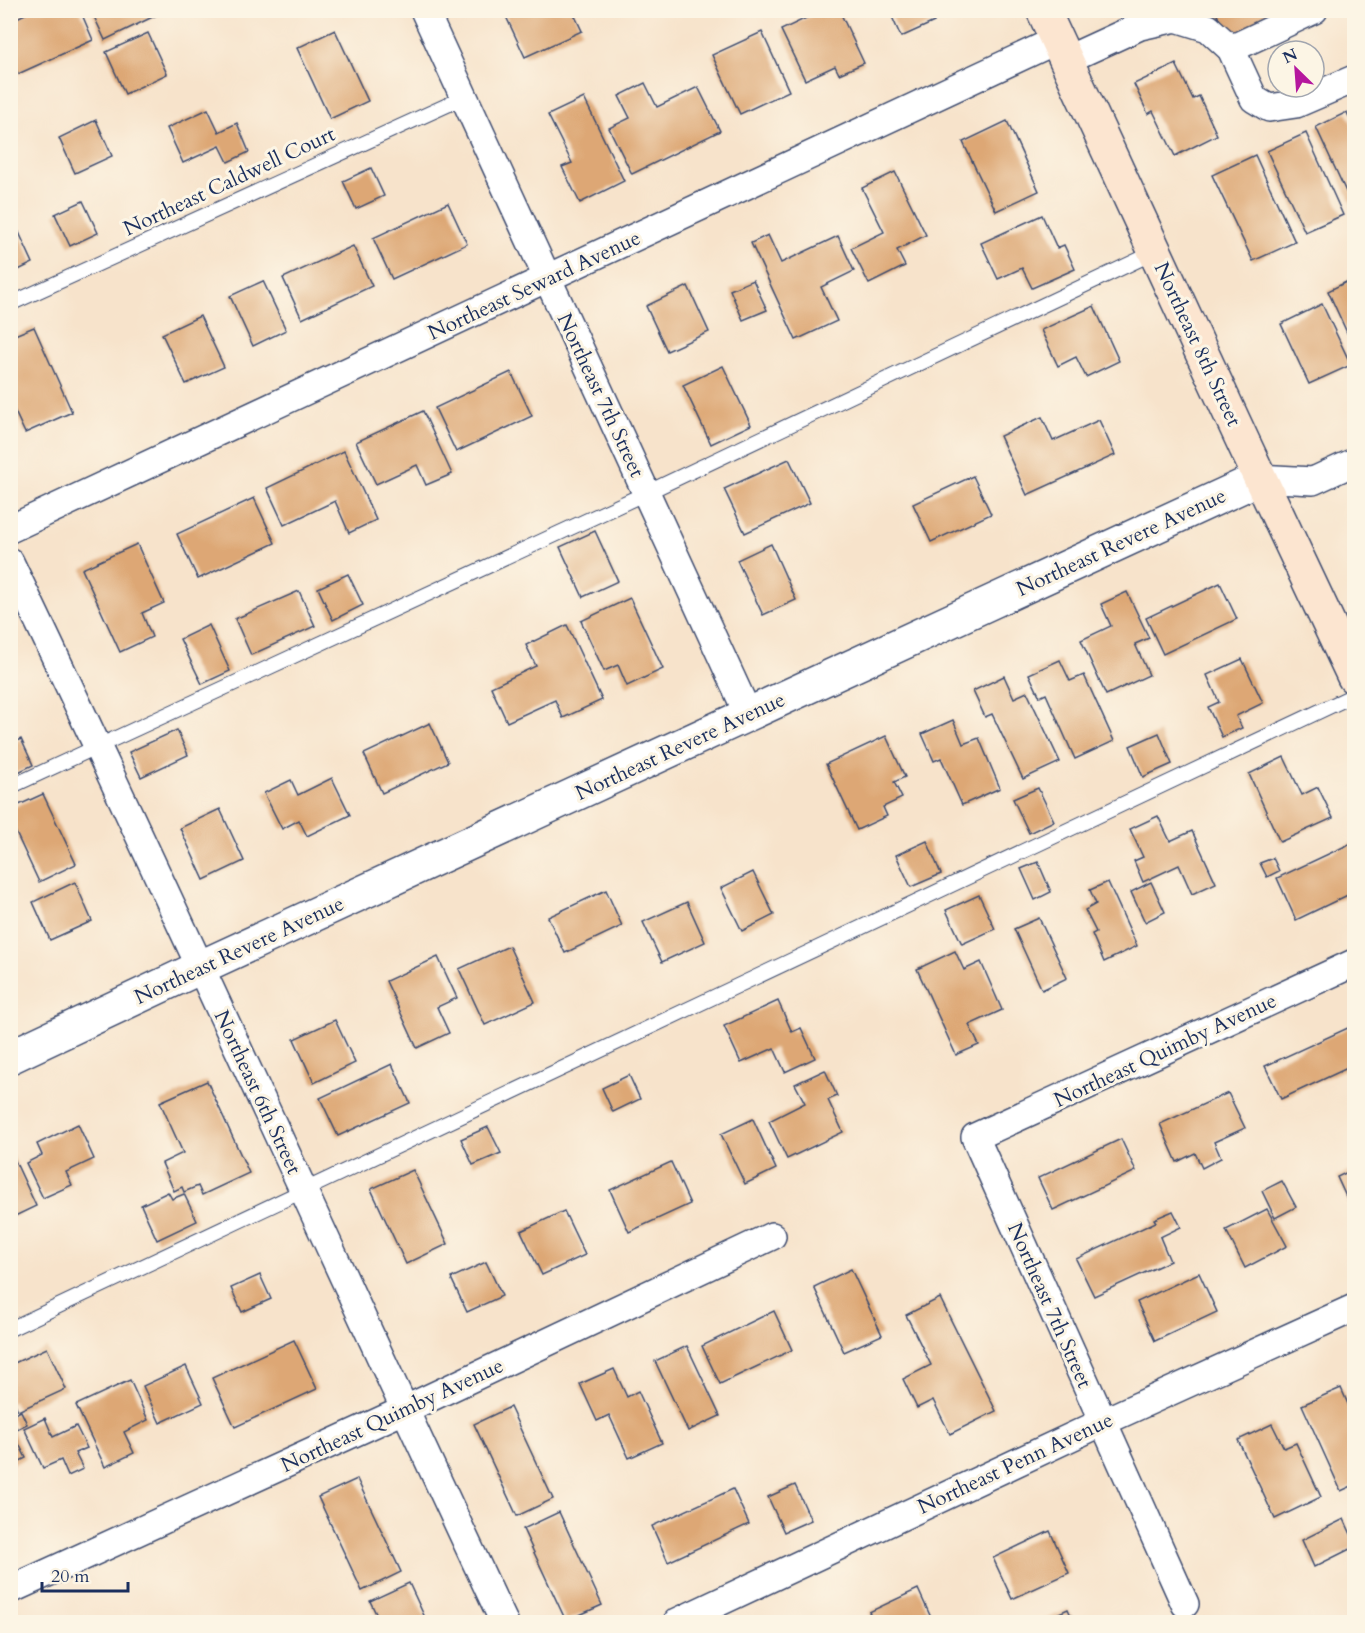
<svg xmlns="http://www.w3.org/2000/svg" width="1365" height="1633" viewBox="0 0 1365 1633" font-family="Cardo,serif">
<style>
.building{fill:#dda774}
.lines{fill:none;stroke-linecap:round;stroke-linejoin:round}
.service-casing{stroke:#3c4a6e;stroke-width:16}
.minor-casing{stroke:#3c4a6e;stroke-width:30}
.tertiary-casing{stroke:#3c4a6e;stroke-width:36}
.secondary-casing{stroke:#3c4a6e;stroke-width:36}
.service{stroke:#fff;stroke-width:14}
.minor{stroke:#fff;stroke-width:27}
.tertiary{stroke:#fff;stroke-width:33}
.secondary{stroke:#fce5d0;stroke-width:33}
.labels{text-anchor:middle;stroke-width:6;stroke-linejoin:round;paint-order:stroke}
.street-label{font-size:21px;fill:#1b2f5e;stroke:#fcf5e5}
</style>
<rect width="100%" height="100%" fill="#fcf5e5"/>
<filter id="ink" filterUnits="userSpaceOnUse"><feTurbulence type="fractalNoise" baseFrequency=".0167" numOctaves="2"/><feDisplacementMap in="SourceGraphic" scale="12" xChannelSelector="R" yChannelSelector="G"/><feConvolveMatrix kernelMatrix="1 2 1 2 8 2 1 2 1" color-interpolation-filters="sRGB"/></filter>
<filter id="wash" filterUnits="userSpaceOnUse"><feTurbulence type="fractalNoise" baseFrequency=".008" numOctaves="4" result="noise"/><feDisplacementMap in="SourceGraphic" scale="24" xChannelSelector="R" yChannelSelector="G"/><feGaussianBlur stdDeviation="1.35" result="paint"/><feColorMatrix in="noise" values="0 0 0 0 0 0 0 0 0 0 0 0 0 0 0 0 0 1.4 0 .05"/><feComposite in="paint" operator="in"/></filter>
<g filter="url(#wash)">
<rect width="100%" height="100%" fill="#f7e3cb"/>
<g id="blocks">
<g class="building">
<polygon points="34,10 80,10 93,40 18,74 10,56 10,21"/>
<polygon points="91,10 167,10 105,40"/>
<polygon points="503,10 572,10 582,31 525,57"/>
<polygon points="823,10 839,10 864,63 839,74 835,66 805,80 781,30"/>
<polygon points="889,10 929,10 934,22 901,37"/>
<polygon points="1215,10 1274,10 1276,15 1228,38"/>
<polygon points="335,30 368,101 330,119 297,48"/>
<polygon points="762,32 789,91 740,114 712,55"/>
<polygon points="148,33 167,74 125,94 106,52"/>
<polygon points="1176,64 1193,99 1199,96 1217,135 1175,156 1153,111 1148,114 1134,84"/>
<polygon points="645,83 657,107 698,87 720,131 632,174 609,128 630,118 619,96"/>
<polygon points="584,98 624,181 580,203 562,167 572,163 548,115"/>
<polygon points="208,109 219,132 237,123 249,152 228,162 220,146 183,163 167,128"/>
<polygon points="1347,112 1354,130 1354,209 1316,127"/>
<polygon points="96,120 112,156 75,173 59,138"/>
<polygon points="1007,121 1039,191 996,211 963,142"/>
<polygon points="1306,133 1343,215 1305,232 1267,151"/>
<polygon points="1255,155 1295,242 1253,261 1212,175"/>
<polygon points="371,168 384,196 356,209 343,181"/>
<polygon points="895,172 926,235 897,250 905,266 869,284 851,248 884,232 862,188"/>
<polygon points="83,201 98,233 70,246 55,214"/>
<polygon points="448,203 467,244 392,279 373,238"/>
<polygon points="1042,215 1057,248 1064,245 1075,269 1032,288 1022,268 998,279 981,243"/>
<polygon points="17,228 33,263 10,274 10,231"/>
<polygon points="768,235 781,263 838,236 854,271 821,287 837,321 796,340 751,243"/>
<polygon points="353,246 372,286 302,319 283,278"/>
<polygon points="1354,278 1354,348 1328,291"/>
<polygon points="753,280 767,310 743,320 730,290"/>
<polygon points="263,281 286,330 253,346 230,296"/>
<polygon points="688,286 709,332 667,351 646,306"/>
<polygon points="1322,304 1351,365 1309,384 1281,324"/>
<polygon points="1094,306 1119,361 1086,377 1076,357 1058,366 1041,330"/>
<polygon points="200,316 224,367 186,384 162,334"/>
<polygon points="34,327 72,412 25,433 10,401 10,337"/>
<polygon points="723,366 751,425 711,444 683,385"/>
<polygon points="511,372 532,416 456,452 435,408"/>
<polygon points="423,411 452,474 426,485 417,465 376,484 356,442"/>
<polygon points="1042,417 1053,441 1099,420 1115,455 1027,495 1000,436"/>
<polygon points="344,451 376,520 349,533 335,501 284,525 267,488"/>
<polygon points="789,459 810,503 745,533 724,489"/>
<polygon points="973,476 991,514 931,542 913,504"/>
<polygon points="254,498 275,543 198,579 177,534"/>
<polygon points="595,531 618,581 583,597 560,547"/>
<polygon points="137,544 164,603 142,613 152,637 120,652 82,569"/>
<polygon points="771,544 796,600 763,615 737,560"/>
<polygon points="348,574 363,605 333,620 318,588"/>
<polygon points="1220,583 1237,619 1163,654 1146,618"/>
<polygon points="299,591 315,626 251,655 235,619"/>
<polygon points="1127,592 1149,638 1135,644 1149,675 1106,695 1081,640 1111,626 1101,604"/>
<polygon points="630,598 663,669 627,686 618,665 604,671 581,621"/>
<polygon points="209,625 230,671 202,684 180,639"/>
<polygon points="567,625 602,700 563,718 555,700 507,722 491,687 536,666 526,645"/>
<polygon points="1242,659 1263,703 1236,716 1242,728 1222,737 1208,707 1219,702 1207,675"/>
<polygon points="1060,660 1070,681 1084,675 1114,741 1075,759 1046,694 1040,697 1029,674"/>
<polygon points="1004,676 1014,698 1027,692 1060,762 1023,779 992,714 985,717 973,691"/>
<polygon points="953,720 963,744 979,738 1000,788 962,805 941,758 934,761 922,734"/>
<polygon points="430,723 448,762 382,793 364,754"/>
<polygon points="177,730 188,755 141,777 129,752"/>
<polygon points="1159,733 1172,764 1143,777 1130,746"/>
<polygon points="886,736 905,777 894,782 902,798 883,807 887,816 857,830 826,764"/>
<polygon points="21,739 33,765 10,776 10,744"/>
<polygon points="1284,757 1302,795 1318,787 1333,818 1280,842 1249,774"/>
<polygon points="332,778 350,815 307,836 299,820 282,829 264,793 291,780 298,795"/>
<polygon points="1038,788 1054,821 1029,833 1013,799"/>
<polygon points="43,794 76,864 39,882 10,820 10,809"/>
<polygon points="220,809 244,861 204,880 180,828"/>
<polygon points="1158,816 1170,841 1192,831 1216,883 1192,894 1179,865 1143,882 1134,861 1143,857 1130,829"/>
<polygon points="927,841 941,874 911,887 896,855"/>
<polygon points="1354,842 1354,892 1296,920 1277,878"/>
<polygon points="1273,858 1279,871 1267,877 1260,863"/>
<polygon points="1038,862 1051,892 1035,900 1021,869"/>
<polygon points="753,872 774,915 742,931 721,888"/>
<polygon points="75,882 92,921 50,940 33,902"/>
<polygon points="1108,882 1137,946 1104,962 1092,934 1096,932 1085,910 1096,904 1090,890"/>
<polygon points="1151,882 1165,912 1145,922 1131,892"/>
<polygon points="606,890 622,926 565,953 548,917"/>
<polygon points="979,895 995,929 962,944 946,910"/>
<polygon points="687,902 705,942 662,962 643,922"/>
<polygon points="1039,918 1067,978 1042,990 1014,929"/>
<polygon points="509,946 535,1002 485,1025 459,969"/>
<polygon points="955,951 964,970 981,962 1002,1010 969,1025 979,1045 956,1055 917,969"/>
<polygon points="438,957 457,998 437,1007 449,1033 417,1048 386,981"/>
<polygon points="778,1001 792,1032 801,1028 815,1058 785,1072 774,1048 741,1063 724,1026"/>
<polygon points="335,1020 355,1063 314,1083 294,1039"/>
<polygon points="1350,1027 1354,1037 1354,1065 1281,1099 1265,1066"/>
<polygon points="392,1064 410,1103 338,1136 320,1098"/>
<polygon points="825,1070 837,1096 828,1100 843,1132 787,1159 769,1121 805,1103 795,1084"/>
<polygon points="629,1075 640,1099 613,1112 602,1088"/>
<polygon points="207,1081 249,1173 202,1195 198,1186 184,1192 182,1187 174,1191 162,1163 183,1153 160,1102"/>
<polygon points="1228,1093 1245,1128 1214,1142 1221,1158 1202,1168 1195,1153 1177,1162 1160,1124"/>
<polygon points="753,1119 776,1169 745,1184 721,1134"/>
<polygon points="78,1124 94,1159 66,1172 72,1185 43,1198 26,1163 42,1155 37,1144"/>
<polygon points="488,1127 501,1153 473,1165 461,1139"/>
<polygon points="1121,1139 1136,1171 1053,1210 1038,1178"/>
<polygon points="10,1150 36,1206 13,1217 10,1211"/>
<polygon points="671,1162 690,1204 629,1232 610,1190"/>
<polygon points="1354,1169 1354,1214 1337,1177"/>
<polygon points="413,1170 448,1244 406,1264 371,1189"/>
<polygon points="1282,1181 1296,1207 1275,1218 1262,1191"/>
<polygon points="168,1192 172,1199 184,1194 197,1221 157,1240 141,1205"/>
<polygon points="1267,1209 1287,1246 1245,1268 1226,1230"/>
<polygon points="564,1211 585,1255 542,1275 521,1231"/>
<polygon points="1173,1211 1181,1227 1160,1237 1170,1261 1094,1296 1076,1259 1156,1222 1154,1219"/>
<polygon points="486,1262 502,1296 467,1312 451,1278"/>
<polygon points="851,1269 882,1335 844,1352 814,1287"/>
<polygon points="1199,1273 1217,1312 1155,1341 1137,1302"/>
<polygon points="260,1275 271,1299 242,1312 231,1288"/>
<polygon points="940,1298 996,1411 950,1434 933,1400 917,1408 903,1379 931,1365 906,1315"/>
<polygon points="774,1311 792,1350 720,1384 702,1346"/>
<polygon points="294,1340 317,1389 235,1427 212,1378"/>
<polygon points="687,1346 720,1416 688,1431 655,1361"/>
<polygon points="47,1348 66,1389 18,1411 14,1401 10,1403 10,1365"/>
<polygon points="186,1366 203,1403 160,1423 143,1386"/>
<polygon points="614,1369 627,1397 638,1391 662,1443 629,1458 609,1415 597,1421 580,1384"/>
<polygon points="130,1380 148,1420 124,1432 134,1453 105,1467 76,1405"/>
<polygon points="1341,1388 1354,1418 1354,1485 1341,1491 1302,1405"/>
<polygon points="510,1407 553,1499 517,1516 474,1424"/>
<polygon points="21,1411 27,1424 17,1429 10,1416"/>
<polygon points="45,1418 53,1437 76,1426 87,1448 75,1453 83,1469 68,1476 61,1460 43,1468 24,1428"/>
<polygon points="1272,1424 1284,1448 1296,1443 1321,1497 1275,1519 1238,1440"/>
<polygon points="10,1426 26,1458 10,1466"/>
<polygon points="357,1479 401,1572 362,1591 318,1497"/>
<polygon points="795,1485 811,1520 784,1532 768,1497"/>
<polygon points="733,1489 749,1524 668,1562 652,1526"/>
<polygon points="559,1512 602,1605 566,1621 523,1529"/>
<polygon points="1344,1519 1354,1541 1354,1547 1314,1567 1302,1540"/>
<polygon points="1050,1531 1069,1573 1012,1599 993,1558"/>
<polygon points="409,1583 427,1622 380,1622 370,1601"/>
<polygon points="918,1589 933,1622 870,1622 873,1621 869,1612"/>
<polygon points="1068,1609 1074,1622 1039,1622"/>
</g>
</g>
</g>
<g filter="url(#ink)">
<use href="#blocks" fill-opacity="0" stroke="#3c4a6e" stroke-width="1.5"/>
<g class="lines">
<g class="service-casing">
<g id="service">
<polyline points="10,304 465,97"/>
<polyline points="10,787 646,493 1155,252"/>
<polyline points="10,1329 1354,695"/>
</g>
</g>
<g class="minor-casing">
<g id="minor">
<polyline points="424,10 748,714"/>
<polyline points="1231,49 1314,10"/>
<polyline points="1066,60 1140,26 1176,18 1208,28 1231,49 1254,99 1269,108 1296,104 1354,79"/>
<polyline points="1260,478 1313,481 1354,462"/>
<polyline points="10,529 1057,40"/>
<path d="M10 562C179 914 338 1270 504 1622"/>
<polyline points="10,1590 404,1410 772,1236"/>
<polyline points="1185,1604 975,1137 1354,963"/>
<polyline points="677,1622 1103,1422 1354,1308"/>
</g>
</g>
<g class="tertiary-casing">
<polyline id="tertiary" points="10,1057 201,967 1260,478"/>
</g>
<g class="secondary-casing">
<polyline id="secondary" points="1043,10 1245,446 1354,677"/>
</g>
<use href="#service" class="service"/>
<use href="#minor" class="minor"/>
<use href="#tertiary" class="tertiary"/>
<use href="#secondary" class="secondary"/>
</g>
</g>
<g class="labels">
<g class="street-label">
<text transform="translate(229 181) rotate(-25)" y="7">Northeast Caldwell Court</text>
<text transform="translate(534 285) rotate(-25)" y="7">Northeast Seward Avenue</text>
<text transform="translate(1198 344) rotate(65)" y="7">Northeast 8th Street</text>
<text transform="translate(601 395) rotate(65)" y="7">Northeast 7th Street</text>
<text transform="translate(1121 542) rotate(-25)" y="7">Northeast Revere Avenue</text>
<text transform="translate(680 746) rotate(-25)" y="7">Northeast Revere Avenue</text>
<text transform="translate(239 950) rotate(-25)" y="7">Northeast Revere Avenue</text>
<text transform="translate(1165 1050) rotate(-25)" y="7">Northeast Quimby Avenue</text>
<text transform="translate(258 1092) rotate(65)" y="7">Northeast 6th Street</text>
<text transform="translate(1050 1305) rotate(66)" y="7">Northeast 7th Street</text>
<text transform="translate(392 1415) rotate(-25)" y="7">Northeast Quimby Avenue</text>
<text transform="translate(1015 1463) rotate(-25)" y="7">Northeast Penn Avenue</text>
</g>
</g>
<rect width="1365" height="1633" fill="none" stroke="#fcf5e5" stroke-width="36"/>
<g transform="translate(1296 69) rotate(335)"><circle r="28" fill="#fcf5e5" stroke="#a2a6af" stroke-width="1.5"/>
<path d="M0-4.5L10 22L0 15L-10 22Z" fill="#b5179e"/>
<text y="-9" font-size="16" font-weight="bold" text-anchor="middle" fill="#1b2f5e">N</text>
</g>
<path d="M42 1582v9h86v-9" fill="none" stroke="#1b2f5e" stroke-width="3"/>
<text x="51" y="1582" font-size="18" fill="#1b2f5e" stroke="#fcf5e5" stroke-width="4.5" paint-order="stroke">20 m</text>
</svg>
